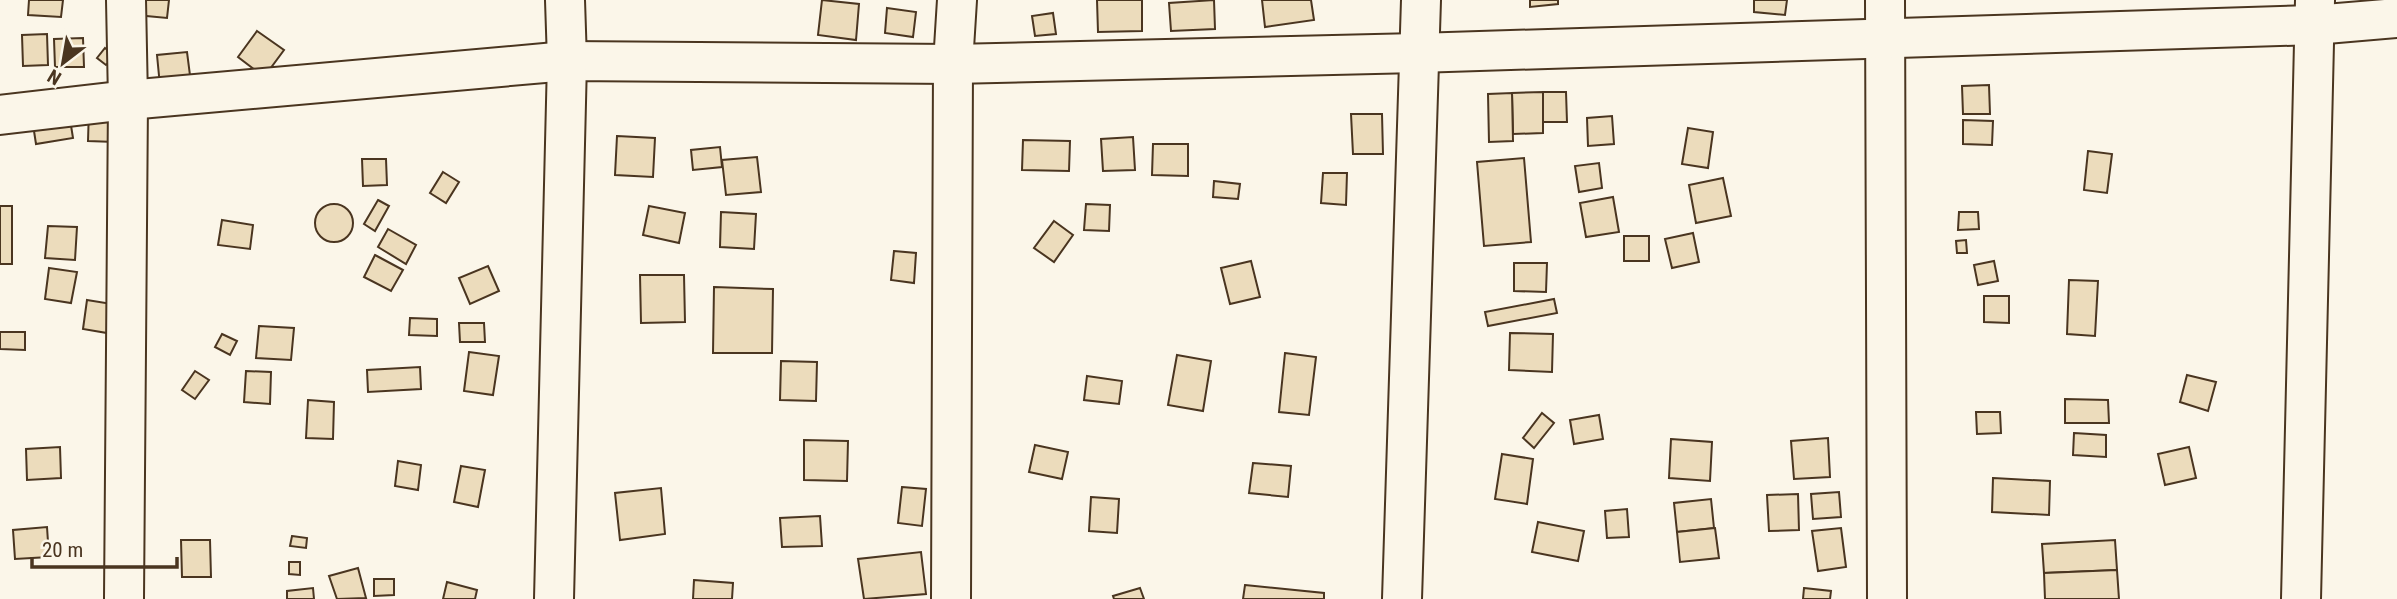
<svg xmlns="http://www.w3.org/2000/svg" width="2397" height="599" viewBox="0 0 2397 599" font-family="'Roboto Condensed',sans-serif">
<style>
.building{fill:#ecdcbc;stroke:#4a3520;stroke-width:2}
.lines{fill:none;stroke-linecap:round;stroke-linejoin:round}
.minor-casing{stroke:#4a3520;stroke-width:42}
.minor{stroke:#fbf6e9;stroke-width:38}
</style>
<rect width="100%" height="100%" fill="#fbf6e9"/>
<g class="building">
<polygon points="29,0 63,0 61,17 28,15"/>
<polygon points="138,0 169,0 167,18 136,15"/>
<polygon points="822,0 859,4 856,40 818,35"/>
<polygon points="1097,0 1142,0 1142,31 1098,32"/>
<polygon points="1214,0 1215,29 1171,31 1169,3"/>
<polygon points="1262,0 1311,0 1314,20 1265,27"/>
<polygon points="1530,0 1558,0 1558,4 1530,7"/>
<polygon points="1754,0 1787,0 1785,15 1754,12"/>
<polygon points="887,8 916,12 913,37 885,33"/>
<polygon points="1053,13 1056,34 1035,36 1032,16"/>
<polygon points="257,31 284,50 264,77 238,57"/>
<polygon points="47,34 48,65 23,66 22,35"/>
<polygon points="83,38 84,67 55,67 54,39"/>
<polygon points="105,48 115,56 106,65 97,58"/>
<polygon points="187,52 191,83 160,86 157,55"/>
<polygon points="1989,85 1990,114 1963,114 1962,86"/>
<polygon points="1543,92 1566,92 1567,122 1543,122"/>
<polygon points="1543,92 1543,133 1513,134 1512,93"/>
<polygon points="1512,93 1513,141 1489,142 1488,94"/>
<polygon points="89,108 116,109 115,142 88,141"/>
<polygon points="69,113 73,138 36,144 32,118"/>
<polygon points="1351,114 1382,114 1383,154 1353,154"/>
<polygon points="1612,116 1614,144 1588,146 1587,118"/>
<polygon points="1963,120 1993,121 1992,145 1963,144"/>
<polygon points="1688,128 1713,132 1708,168 1682,164"/>
<polygon points="617,136 655,138 653,177 615,175"/>
<polygon points="1133,137 1135,170 1103,171 1101,139"/>
<polygon points="1023,140 1070,141 1069,171 1022,170"/>
<polygon points="1153,144 1188,144 1188,176 1152,175"/>
<polygon points="720,147 722,167 693,170 691,150"/>
<polygon points="2088,151 2112,154 2107,193 2084,190"/>
<polygon points="757,157 761,192 726,195 722,160"/>
<polygon points="1524,158 1531,242 1484,246 1477,162"/>
<polygon points="362,159 386,159 387,185 363,186"/>
<polygon points="1599,163 1602,188 1579,192 1575,166"/>
<polygon points="443,172 459,182 446,203 430,193"/>
<polygon points="1323,173 1347,173 1346,205 1321,203"/>
<polygon points="1723,178 1731,216 1696,223 1689,185"/>
<polygon points="1214,181 1240,184 1238,199 1213,197"/>
<polygon points="1613,197 1619,232 1586,237 1580,203"/>
<polygon points="378,200 389,206 375,231 364,224"/>
<polygon points="1086,204 1110,205 1109,231 1084,230"/>
<circle cx="334" cy="223" r="19"/>
<rect x="0" y="206" width="12" height="58"/>
<polygon points="649,206 685,213 679,243 643,235"/>
<polygon points="721,212 756,214 754,249 720,247"/>
<polygon points="1959,212 1978,212 1979,229 1958,230"/>
<polygon points="222,220 253,225 250,249 218,245"/>
<polygon points="1054,221 1073,235 1054,262 1034,248"/>
<polygon points="48,226 77,227 75,260 45,258"/>
<polygon points="388,229 416,245 406,264 378,247"/>
<polygon points="1693,233 1699,262 1672,268 1665,239"/>
<rect x="1624" y="236" width="25" height="25"/>
<polygon points="1966,240 1967,253 1957,253 1956,241"/>
<polygon points="894,251 916,253 914,283 891,280"/>
<polygon points="375,255 403,270 391,291 364,277"/>
<polygon points="1251,261 1260,297 1230,304 1221,268"/>
<polygon points="1994,261 1998,281 1978,285 1974,265"/>
<polygon points="1514,263 1547,263 1546,292 1514,291"/>
<polygon points="488,266 499,291 470,304 459,278"/>
<polygon points="49,268 77,272 71,303 45,299"/>
<polygon points="640,275 684,275 685,322 641,323"/>
<polygon points="2069,280 2098,281 2095,336 2067,334"/>
<polygon points="714,287 773,289 772,353 713,353"/>
<polygon points="1984,296 2009,296 2009,323 1984,322"/>
<polygon points="1554,299 1557,313 1488,326 1485,312"/>
<polygon points="87,300 112,304 107,333 83,329"/>
<polygon points="410,318 437,319 437,336 409,335"/>
<polygon points="459,323 484,323 485,342 460,342"/>
<polygon points="259,326 294,328 291,360 256,358"/>
<polygon points="0,332 25,332 25,350 0,349"/>
<polygon points="1510,333 1553,334 1552,372 1509,370"/>
<polygon points="222,334 237,341 230,355 215,347"/>
<polygon points="469,352 499,356 493,395 464,391"/>
<polygon points="1285,353 1316,357 1309,415 1279,412"/>
<polygon points="1177,355 1211,361 1203,411 1168,405"/>
<polygon points="781,361 817,362 816,401 780,400"/>
<polygon points="420,367 421,389 368,392 367,370"/>
<polygon points="195,371 209,380 195,399 182,390"/>
<polygon points="246,371 271,372 270,404 244,402"/>
<polygon points="2187,375 2216,382 2208,411 2180,402"/>
<polygon points="1087,376 1122,381 1119,404 1084,400"/>
<polygon points="2065,399 2108,400 2109,423 2065,423"/>
<polygon points="308,400 334,402 333,439 306,438"/>
<polygon points="1976,412 2000,412 2001,433 1977,434"/>
<polygon points="1542,413 1554,423 1534,448 1523,438"/>
<polygon points="1599,415 1603,439 1574,444 1570,420"/>
<polygon points="2074,433 2106,435 2106,457 2073,455"/>
<polygon points="1828,438 1830,477 1794,479 1791,441"/>
<polygon points="1671,439 1712,442 1710,481 1669,478"/>
<polygon points="804,440 848,441 847,481 804,480"/>
<polygon points="1035,445 1068,452 1062,479 1029,472"/>
<polygon points="60,447 61,478 27,480 26,449"/>
<polygon points="2189,447 2196,478 2165,485 2158,454"/>
<polygon points="1502,454 1533,459 1527,504 1495,499"/>
<polygon points="398,461 421,465 418,490 395,486"/>
<polygon points="1253,463 1291,466 1288,497 1249,493"/>
<polygon points="461,466 485,470 478,507 454,502"/>
<polygon points="1993,478 2050,481 2049,515 1992,512"/>
<polygon points="902,487 926,489 922,526 898,523"/>
<polygon points="661,488 665,534 620,540 615,493"/>
<polygon points="1839,492 1841,517 1813,519 1811,494"/>
<polygon points="1798,494 1799,530 1769,531 1767,495"/>
<polygon points="1091,497 1119,499 1117,533 1089,531"/>
<polygon points="1711,499 1714,528 1677,532 1674,503"/>
<polygon points="1627,509 1629,537 1607,538 1605,511"/>
<polygon points="820,516 822,546 782,547 780,518"/>
<polygon points="1538,522 1584,531 1578,561 1532,552"/>
<polygon points="47,527 49,557 15,559 13,530"/>
<polygon points="1715,528 1719,558 1680,562 1677,532"/>
<polygon points="1841,528 1846,567 1818,571 1812,531"/>
<polygon points="292,536 307,538 306,548 290,546"/>
<polygon points="181,540 210,540 211,577 182,577"/>
<polygon points="2115,540 2117,570 2044,573 2042,544"/>
<polygon points="921,552 926,594 864,599 858,559"/>
<polygon points="289,562 300,562 300,575 289,574"/>
<polygon points="358,568 366,598 337,599 329,576"/>
<polygon points="2117,570 2119,599 2045,599 2044,573"/>
<polygon points="374,579 394,579 394,595 374,596"/>
<polygon points="694,580 733,583 732,599 693,599"/>
<polygon points="447,582 477,590 475,599 443,599"/>
<polygon points="1245,585 1324,593 1324,599 1243,599"/>
<polygon points="313,588 314,599 287,599 287,591"/>
<polygon points="1140,588 1144,599 1114,599 1113,596"/>
<polygon points="1804,588 1831,591 1830,599 1803,599"/>
</g>
<g class="lines">
<g class="minor-casing">
<g id="minor">
<polyline points="1885,0 1887,599"/>
<polyline points="0,115 128,100 567,61 953,64 1417,53 2314,25 2397,18"/>
<polyline points="124,599 128,100 126,0"/>
<polyline points="554,599 567,61 565,0"/>
<polyline points="951,599 953,64 957,0"/>
<polyline points="1402,599 1421,0"/>
<polyline points="2301,599 2315,0"/>
</g>
</g>
<use href="#minor" class="minor"/>
</g>
<g transform="translate(63 63) rotate(211)" stroke="#fbf6e9" stroke-width="5" paint-order="stroke">
<path d="M0-5L12 26L0 18L-12 26Z" fill="#4a3520"/>
<text y="-10" font-size="19" font-weight="bold" text-anchor="middle" fill="#4a3520">N</text>
</g>
<path d="M32 557v10h145v-10" fill="none" stroke="#4a3520" stroke-width="3.5"/>
<text x="42" y="557" font-size="21" fill="#4a3520" stroke="#fbf6e9" stroke-width="5" paint-order="stroke">20 m</text>
</svg>
